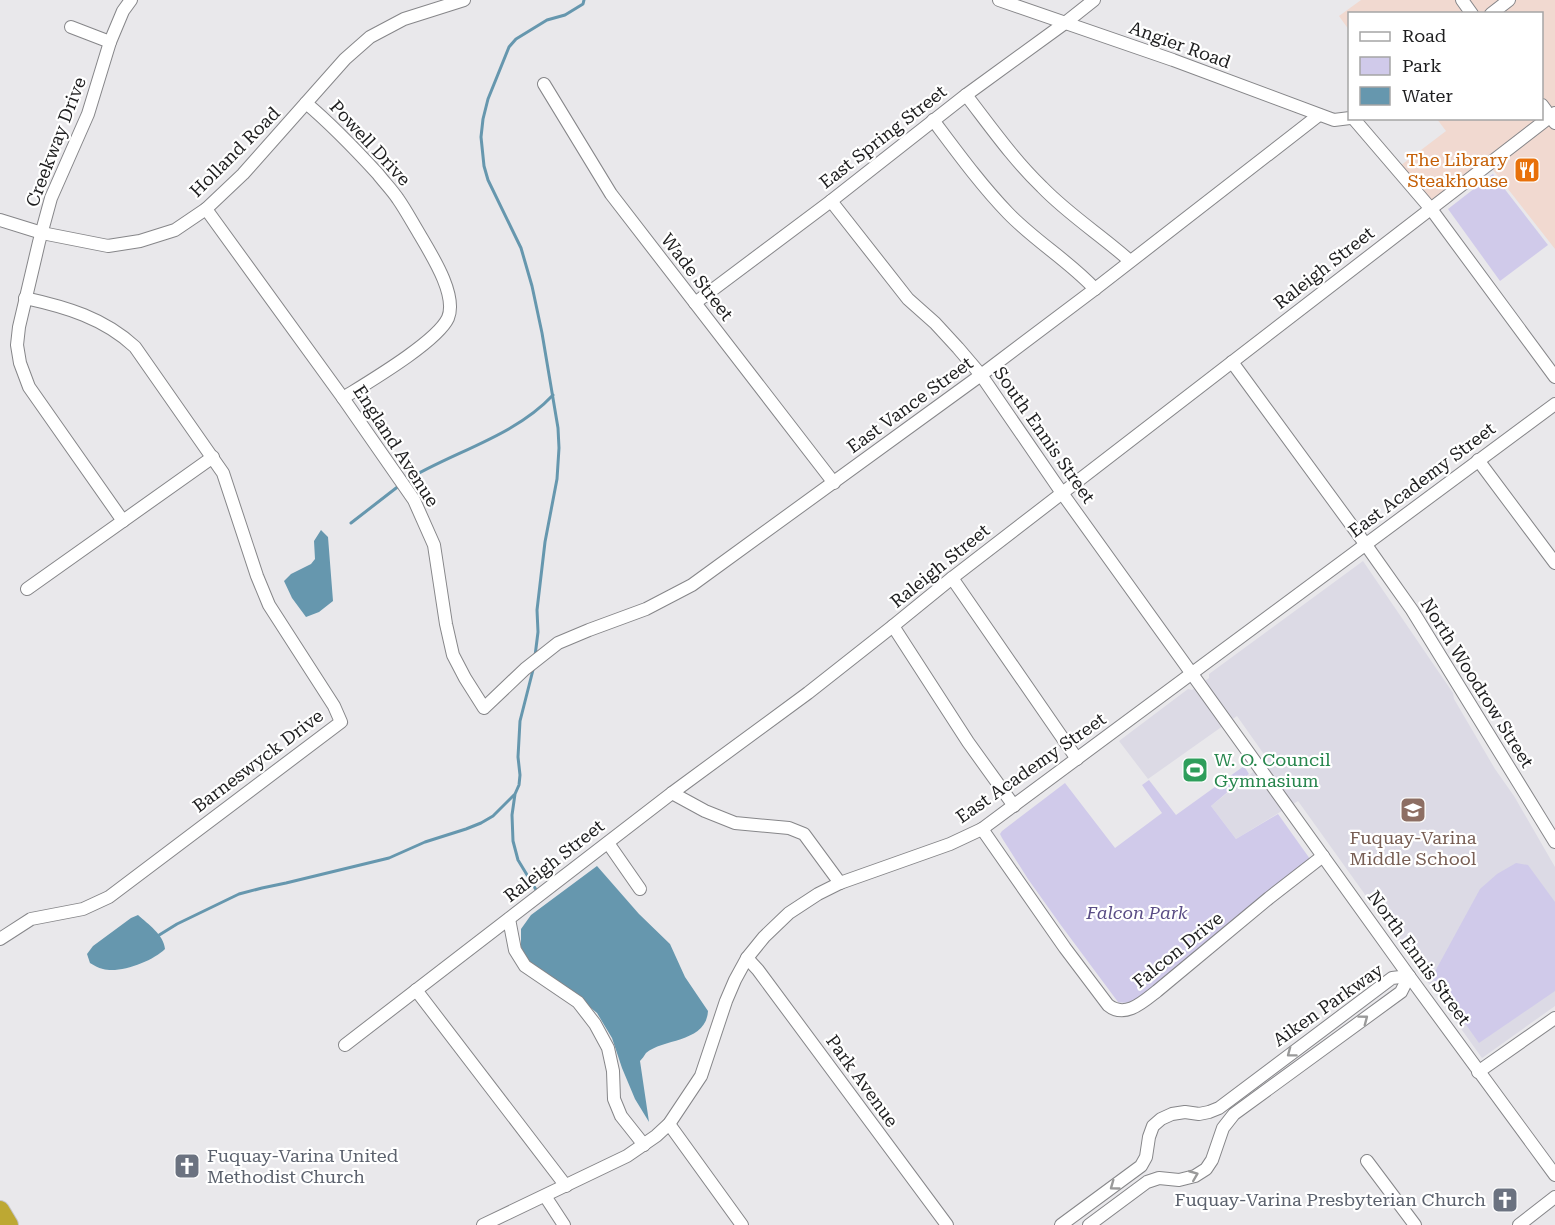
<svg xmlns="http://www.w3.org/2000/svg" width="1555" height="1225" viewBox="0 0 1555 1225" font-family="'Roboto Serif',serif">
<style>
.commercial{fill:#f1d9d0}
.built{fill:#dcdae5}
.green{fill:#d0caea}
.water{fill:#6697ae}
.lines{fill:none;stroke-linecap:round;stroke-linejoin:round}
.stream{stroke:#6697ae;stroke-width:3}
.minor-casing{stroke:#868689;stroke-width:14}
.highway-casing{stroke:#c4c4c5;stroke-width:20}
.minor{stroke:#fff;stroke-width:12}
.highway{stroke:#bda833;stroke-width:18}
.oneway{stroke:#9a9a9a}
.labels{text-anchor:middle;stroke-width:4.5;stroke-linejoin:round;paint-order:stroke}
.street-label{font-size:18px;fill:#1e1e1f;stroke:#fff}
.food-label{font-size:18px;fill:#c56008;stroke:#fff;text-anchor:end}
.leisure-label{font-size:18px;fill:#27864d;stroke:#fff;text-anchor:start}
.education-label{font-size:18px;fill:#785e54;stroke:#fff}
.park-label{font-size:18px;font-style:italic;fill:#5a4d86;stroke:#fff}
.worship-label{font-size:18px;fill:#5b616d;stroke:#fff;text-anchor:start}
</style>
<rect width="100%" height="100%" fill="#e9e8eb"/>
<polygon class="commercial" points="1361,0 1555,0 1555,249 1486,161 1436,199 1432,199 1427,197 1400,166 1446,131 1437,119 1542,118 1542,14 1350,14 1349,30 1339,16"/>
<polygon class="built" points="1363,561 1453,693 1454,699 1495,769 1514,796 1555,867 1555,1006 1482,1058 1298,801 1236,839 1211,806 1268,760 1237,716 1148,779 1119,741 1188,689 1192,690 1209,678 1209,674"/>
<g class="green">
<polygon points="1493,174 1548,245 1500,281 1448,209"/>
<path d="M1244 766 1249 774 1211 806 1236 839 1278 814 1310 859 1155 986C1143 994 1133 1006 1118 1002L1060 924 1028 879 1002 838 1000 834 1002 831 1065 783 1115 848 1162 813 1142 785 1149 780 1176 815Z"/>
<polygon points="1516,863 1528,865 1555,902 1555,991 1479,1043 1432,977 1480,889 1497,874"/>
</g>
<g class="water">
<polygon points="321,530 328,537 333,601 319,612 306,617 292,598 284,581 291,574 311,564 315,559 314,541"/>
<path d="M597 866 639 914 670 944 685 977 708 1011C706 1043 664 1038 646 1053 644 1056 642 1059 640 1061L649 1122 635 1099 622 1068 612 1038 597 1013 573 993 529 962 521 947V929L531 915Z"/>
<path d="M138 915C148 924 164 935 165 949 153 961 120 974 103 969 98 968 94 965 90 963L87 954 93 946 131 918Z"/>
</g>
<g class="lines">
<g class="stream">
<path d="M405 481C452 452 514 437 553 395"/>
<polyline points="351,523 400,485"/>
<polyline points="535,656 538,632 537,610 545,542 557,479 559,448 558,428 542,333 532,286 521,248 488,180 484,166 481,137 483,119 488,99 509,47 516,39 547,20 565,15 583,4 584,0"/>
<polyline points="534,666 520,721 518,757 520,775 519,785 515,794 512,815 513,841 518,860 538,893"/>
<polyline points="156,937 177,924 239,894 262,888 286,883 389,858 425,842 466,829 481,823 493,816 514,795"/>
</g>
<g class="minor-casing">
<g id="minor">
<polyline points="999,0 1173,60 1334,120 1350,118"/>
<polyline points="1462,0 1472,14"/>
<polyline points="1491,14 1509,0"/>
<polyline points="71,27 110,42"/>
<polyline points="544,84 611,194 834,483"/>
<path d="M966 95C990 126 1013 159 1042 187 1069 215 1101 235 1130 261"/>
<path d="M306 103C332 125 355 149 378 174 384 182 392 190 398 199 405 209 411 220 417 230 429 251 458 294 448 318 437 342 367 383 343 398"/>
<polyline points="1542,105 1555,123"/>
<polyline points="1353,118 1431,209 1555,377"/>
<path d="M933 120C957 152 981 185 1008 213 1035 241 1069 261 1095 289"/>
<polyline points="831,201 908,299 935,323 958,348 981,375 1062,493 1409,976 1555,1175"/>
<polyline points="206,209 343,398 414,500 434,545 446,624 453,655 465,678 484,708 525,669 558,643 589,630 646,609 692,585 981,375 1095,289 1319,115"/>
<polyline points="0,220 42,233 108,246 140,241 175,230 206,209 243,174 345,59 370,37 404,19 464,0"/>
<polyline points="695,303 831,201 966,95 1065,23 1094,0"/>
<polyline points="1232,362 1366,545 1412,610 1555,842"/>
<polyline points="1478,460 1555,563"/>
<polyline points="123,521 29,387 20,363 17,345 19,327 39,242 51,198 88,114 110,42 123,11 131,0"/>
<polyline points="952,578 1077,759"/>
<polyline points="27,589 213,457"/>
<polyline points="893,626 968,742 1014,806"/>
<polyline points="672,793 705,811 735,823 789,828 804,834 840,883"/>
<path d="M982 829 1065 948 1108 1005C1125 1019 1143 1002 1157 991L1269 898 1323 856"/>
<polyline points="608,843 640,889"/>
<polyline points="509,919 515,950 525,966 578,1002 595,1024 608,1048 613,1071 614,1099 621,1116 644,1145"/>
<path d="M0 939 31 919 83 909 109 897 341 722 334 706 269 605 257 576 223 473 135 347C104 318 66 307 25 298"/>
<polyline points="747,958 758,970 947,1225"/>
<polyline points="416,990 566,1186"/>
<polyline points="345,1045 672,793 808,693 893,626 952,578 1555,113"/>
<polyline points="1478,1072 1555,1018"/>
<polyline points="669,1124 742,1225"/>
<polyline points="1367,1161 1415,1225"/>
<polyline points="545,1196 564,1225"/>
<polyline points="483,1225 627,1156 656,1136 669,1124 701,1076 726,1001 735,980 747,958 764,937 789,913 818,894 840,883 950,844 982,829 1555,404"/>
<polyline points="1061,1225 1141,1166 1146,1157 1149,1137 1153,1126 1161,1119 1172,1114 1185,1112 1199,1114 1209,1112 1219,1108 1392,978 1409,976"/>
<polyline points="1089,1225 1147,1182 1159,1178 1179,1180 1195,1176 1206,1169 1212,1160 1223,1128 1234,1114 1401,992 1409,976"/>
<polyline points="1519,1225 1555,1197"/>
</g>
</g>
<g class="highway-casing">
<polyline id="highway" points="0,1210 9,1225"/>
</g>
<use href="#minor" class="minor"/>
<use href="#highway" class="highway"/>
</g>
<defs><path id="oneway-chevron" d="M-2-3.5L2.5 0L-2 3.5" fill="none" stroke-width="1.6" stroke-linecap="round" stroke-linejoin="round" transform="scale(1.5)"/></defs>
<g class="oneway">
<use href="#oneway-chevron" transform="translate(1364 1019) rotate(-37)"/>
<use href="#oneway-chevron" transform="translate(1291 1053) rotate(143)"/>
<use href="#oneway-chevron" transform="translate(1194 1175) rotate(-22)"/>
<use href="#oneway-chevron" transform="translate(1114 1186) rotate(144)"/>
</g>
<defs>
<g id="restaurant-square" transform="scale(1.35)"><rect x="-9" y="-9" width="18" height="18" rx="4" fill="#e8710a" stroke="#fff"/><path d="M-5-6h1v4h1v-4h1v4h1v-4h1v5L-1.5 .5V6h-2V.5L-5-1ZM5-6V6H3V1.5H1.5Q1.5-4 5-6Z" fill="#fff"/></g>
<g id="stadium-square" transform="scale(1.35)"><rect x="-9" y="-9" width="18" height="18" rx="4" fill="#2e9e5b" stroke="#fff"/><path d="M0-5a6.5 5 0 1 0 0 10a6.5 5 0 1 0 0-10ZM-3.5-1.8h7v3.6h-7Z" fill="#fff"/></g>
<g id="school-square" transform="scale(1.35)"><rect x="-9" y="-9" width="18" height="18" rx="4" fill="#8d6e63" stroke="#fff"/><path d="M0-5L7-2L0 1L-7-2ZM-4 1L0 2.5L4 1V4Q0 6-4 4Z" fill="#fff"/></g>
<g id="church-square" transform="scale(1.35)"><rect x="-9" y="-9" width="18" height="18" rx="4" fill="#6b7280" stroke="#fff"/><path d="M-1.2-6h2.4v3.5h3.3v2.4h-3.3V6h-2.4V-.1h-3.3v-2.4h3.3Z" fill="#fff"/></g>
</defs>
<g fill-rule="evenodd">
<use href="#restaurant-square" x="1527" y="170"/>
<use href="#stadium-square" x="1195" y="770"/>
<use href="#school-square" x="1413" y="810"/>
<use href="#church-square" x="187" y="1166"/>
<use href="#church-square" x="1505" y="1200"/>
</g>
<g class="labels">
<g class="street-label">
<text transform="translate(1180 45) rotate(20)" y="6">Angier Road</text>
<text transform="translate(883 137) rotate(-38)" y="6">East Spring Street</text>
<text transform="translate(56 142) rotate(-69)" y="6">Creekway Drive</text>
<text transform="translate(370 143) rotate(47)" y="6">Powell Drive</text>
<text transform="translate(235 152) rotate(-45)" y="6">Holland Road</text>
<text transform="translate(1324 268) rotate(-38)" y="6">Raleigh Street</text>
<text transform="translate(697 277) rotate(52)" y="6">Wade Street</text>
<text transform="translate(910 405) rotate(-36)" y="6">East Vance Street</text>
<text transform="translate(1044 435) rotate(55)" y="6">South Ennis Street</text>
<text transform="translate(396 446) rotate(57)" y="6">England Avenue</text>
<text transform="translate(1422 480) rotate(-37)" y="6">East Academy Street</text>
<text transform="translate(940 566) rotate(-39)" y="6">Raleigh Street</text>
<text transform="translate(1477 683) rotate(58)" y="6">North Woodrow Street</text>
<text transform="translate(258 761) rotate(-37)" y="6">Barneswyck Drive</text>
<text transform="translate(1031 768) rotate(-35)" y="6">East Academy Street</text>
<text transform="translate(554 861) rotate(-38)" y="6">Raleigh Street</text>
<text transform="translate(1178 950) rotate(-39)" y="6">Falcon Drive</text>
<text transform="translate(1419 958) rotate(54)" y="6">North Ennis Street</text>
<text transform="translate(1328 1005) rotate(-35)" y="6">Aiken Parkway</text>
<text transform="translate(862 1081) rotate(54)" y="6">Park Avenue</text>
</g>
<g class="food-label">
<text x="1508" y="166">The Library<tspan x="1508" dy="21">Steakhouse</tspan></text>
</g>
<g class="leisure-label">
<text x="1214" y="766">W. O. Council<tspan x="1214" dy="21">Gymnasium</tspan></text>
</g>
<g class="education-label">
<text x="1413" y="844">Fuquay-Varina<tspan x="1413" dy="21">Middle School</tspan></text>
</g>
<g class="park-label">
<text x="1137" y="919">Falcon Park</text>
</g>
<g class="worship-label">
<text x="207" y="1162">Fuquay-Varina United<tspan x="207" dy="21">Methodist Church</tspan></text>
<text x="1486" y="1206" text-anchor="end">Fuquay-Varina Presbyterian Church</text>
</g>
</g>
<rect x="1348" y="12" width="195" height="108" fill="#ffffff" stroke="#a5a5a5" stroke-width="1.5"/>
<rect x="1360" y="32" width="30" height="9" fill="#ffffff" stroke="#a5a5a5" stroke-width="1.5"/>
<text x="1402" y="42" font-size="18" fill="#1e1e1f">Road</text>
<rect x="1360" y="57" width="30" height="18" fill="#d0caea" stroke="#a5a5a5" stroke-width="1.5"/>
<text x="1402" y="72" font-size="18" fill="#1e1e1f">Park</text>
<rect x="1360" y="87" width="30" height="18" fill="#6697ae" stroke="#a5a5a5" stroke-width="1.5"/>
<text x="1402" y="102" font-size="18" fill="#1e1e1f">Water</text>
</svg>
